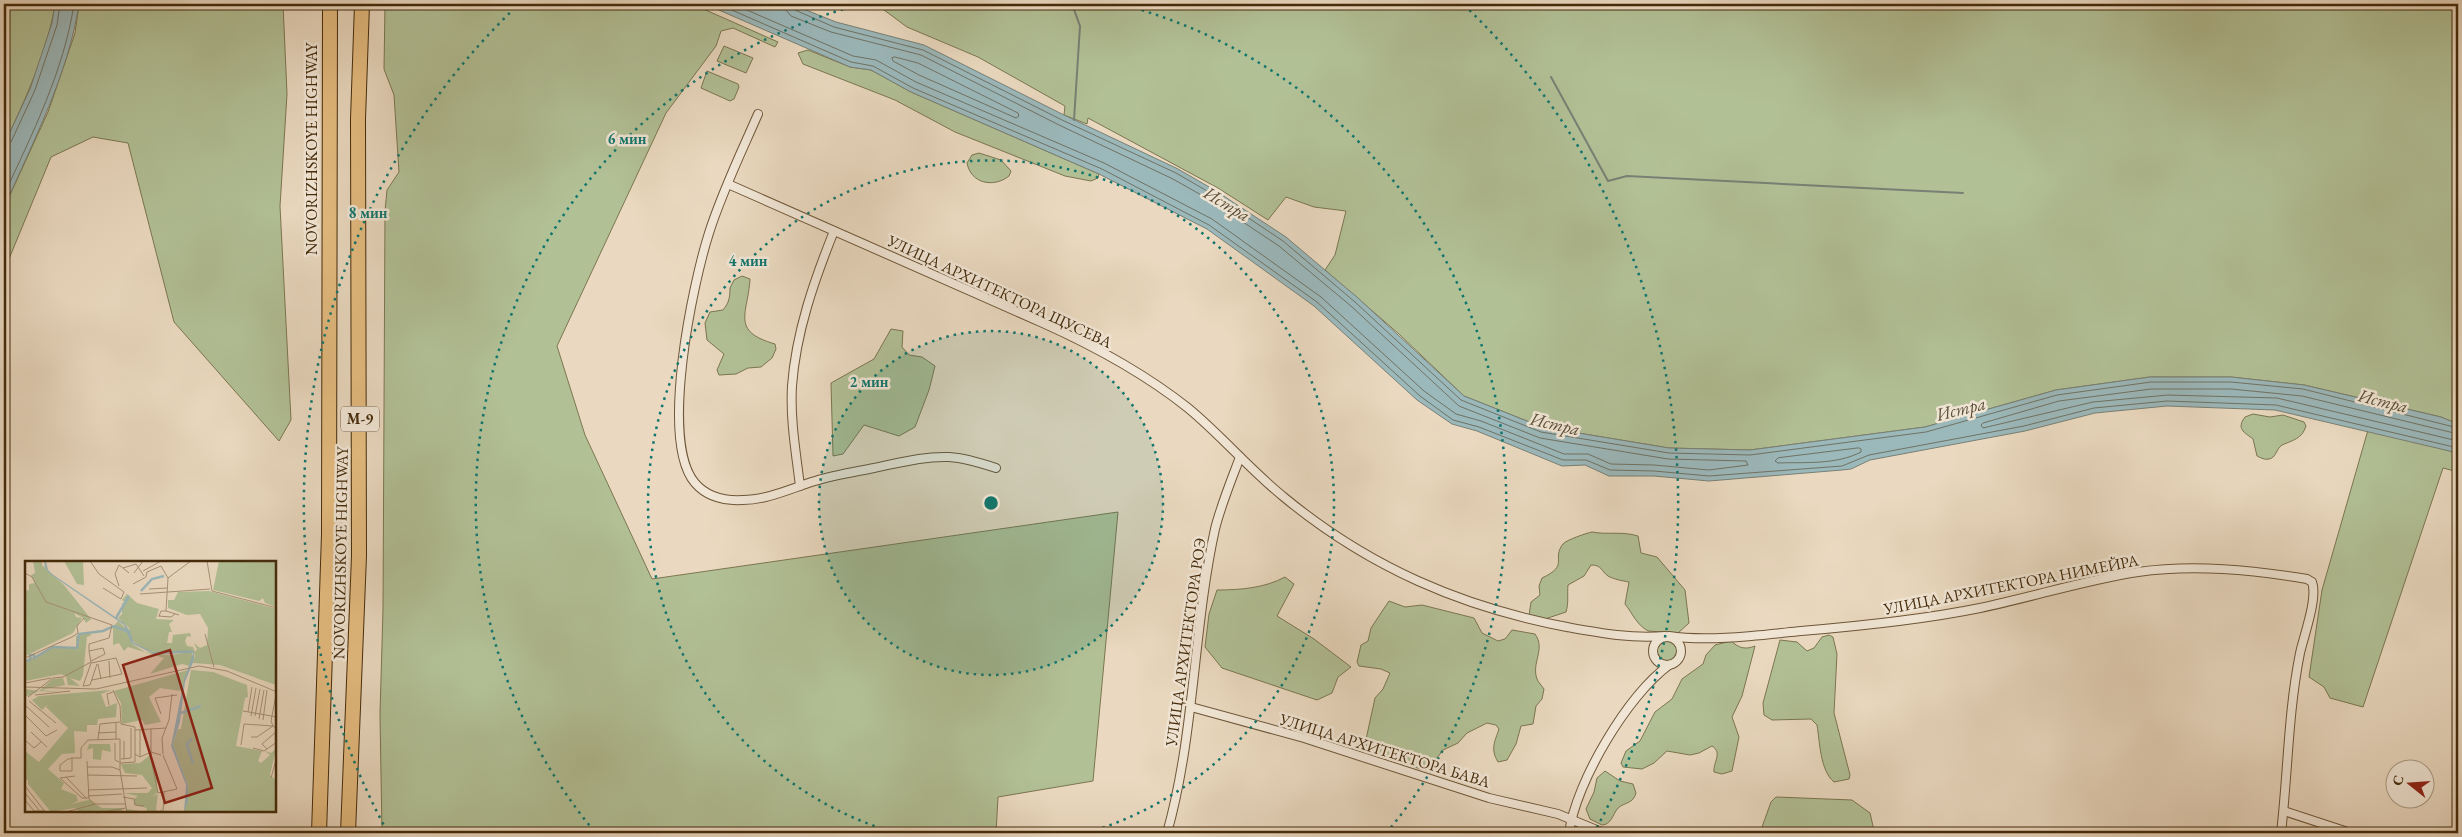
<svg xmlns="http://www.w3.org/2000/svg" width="2462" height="837" viewBox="0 0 2462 837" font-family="'EB Garamond',serif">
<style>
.green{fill:#b2c096;stroke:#7b7650}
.water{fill:#9bb8bb;stroke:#788075}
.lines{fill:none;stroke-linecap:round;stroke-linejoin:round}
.shore{stroke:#707263;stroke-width:1}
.stream{stroke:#788075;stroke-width:2}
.minor-casing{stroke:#6e5638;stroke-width:10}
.motorway-casing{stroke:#442b0b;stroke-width:16}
.minor{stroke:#f1e6d6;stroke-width:8}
.motorway{stroke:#e5bc80;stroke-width:14}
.ring{fill:none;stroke:#0f766e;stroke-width:2.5;stroke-dasharray:2.5 5}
.labels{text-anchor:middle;stroke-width:5;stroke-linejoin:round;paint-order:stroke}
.shield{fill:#f1e6d6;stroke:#786348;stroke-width:1}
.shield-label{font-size:15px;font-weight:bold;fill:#442b0b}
.street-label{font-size:16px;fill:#442b0b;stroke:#f1e6d6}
.water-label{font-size:18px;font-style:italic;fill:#5a4e37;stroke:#f1e6d6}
.inset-river{fill:none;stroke:#9bb8bb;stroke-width:2.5}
.inset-road{fill:none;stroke:#a89378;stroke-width:1}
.view{fill:#8f2418;fill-opacity:0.15;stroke:#8f2418;stroke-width:2.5}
.inset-edge{fill:none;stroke:#442b0b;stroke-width:2.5}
.centre{fill:#0f766e;stroke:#f1e6d6;stroke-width:2.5}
.ring-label{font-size:15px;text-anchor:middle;font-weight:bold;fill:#0f766e;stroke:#f1e6d6;stroke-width:5;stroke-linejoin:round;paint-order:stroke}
</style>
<rect width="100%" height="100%" fill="#ead9c0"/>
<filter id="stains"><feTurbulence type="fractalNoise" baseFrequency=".004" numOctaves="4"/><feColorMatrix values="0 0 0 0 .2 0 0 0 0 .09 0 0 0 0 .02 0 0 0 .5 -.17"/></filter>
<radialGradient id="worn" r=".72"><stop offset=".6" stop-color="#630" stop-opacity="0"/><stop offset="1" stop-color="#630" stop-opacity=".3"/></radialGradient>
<g class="green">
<path d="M4 4H55C48 51 24 102 4 145Z"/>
<polygon points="79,4 283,4 287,94 280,206 291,420 279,441 174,322 128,143 93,137 51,157 4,271 4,208 48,112 75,33"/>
<polygon points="385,4 692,4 778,42 775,47 733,28 721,31 716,46 666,113 557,346 585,435 652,579 1118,512 1093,781 998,797 996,833 382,833 380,714 383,610 385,211 387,190 399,172 394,95 384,69"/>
<polygon points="876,4 2458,4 2458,424 2441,417 2304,385 2231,377 2150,377 2056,390 1925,427 1750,450 1669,448 1542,427 1464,396 1399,334 1325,270 1335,255 1346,211 1314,207 1286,197 1268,220 1218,188 1088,118 1087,124 1064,115 1065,106 978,57 907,27"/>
<polygon points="724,46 753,58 746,73 717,61"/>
<polygon points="808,50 850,67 871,70 911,92 1099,174 1098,178 1091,181 1065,176 955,132 895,100 803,64 798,53"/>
<polygon points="707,71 738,84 739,87 734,99 730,101 701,88"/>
<path d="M979 153 1001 160 1011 171 1009 176C994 188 971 184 967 163L972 155Z"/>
<path d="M742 276 750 279C748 314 730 331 775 344L776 349 772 358 761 367 748 368 736 374 719 375 717 370 724 354 707 340 705 323 710 312 723 310C729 303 730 297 730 288L734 280Z"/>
<polygon points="891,329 903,331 902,347 909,355 922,357 935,366 929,390 915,427 899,436 864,425 843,454 833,456 831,383 874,359"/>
<path d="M2253 414 2270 417 2283 415 2304 422 2306 426C2302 439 2293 440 2282 445 2276 449 2276 458 2269 459 2265 460 2261 458 2257 456L2253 439C2244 432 2236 429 2245 417Z"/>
<polygon points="2368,430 2458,453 2458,472 2443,468 2363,707 2330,698 2324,687 2309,677 2322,590"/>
<path d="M1592 532C1608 535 1622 531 1638 536L1641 553 1657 557 1685 590 1689 623 1678 633 1648 631C1636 624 1633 614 1625 604L1629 582C1623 581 1613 579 1608 576 1601 571 1602 565 1591 565L1584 576 1568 585C1567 594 1569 602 1566 612L1539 621 1529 616 1531 602 1540 595 1539 586 1542 578C1570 565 1551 559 1563 544 1566 540 1587 533 1592 532Z"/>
<path d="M1285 577 1294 584 1277 616 1314 639 1351 667 1338 677 1332 693 1317 700 1222 668 1205 647 1209 614 1217 590C1240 590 1265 588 1285 577Z"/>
<path d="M1389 601 1405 607 1422 605 1474 618 1482 633 1498 641 1505 639 1512 630 1535 634C1546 649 1531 663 1537 679 1538 682 1542 686 1544 689L1542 699 1536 706 1533 724 1521 726 1516 744 1507 760 1498 762C1490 749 1495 741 1499 729L1496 725 1487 723 1467 733 1458 743 1443 750 1428 770 1420 769 1372 750 1365 744 1375 698 1383 689 1390 673 1381 669 1359 666 1357 662 1361 645 1368 641 1371 628Z"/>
<path d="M1829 635 1833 637 1837 654 1834 713 1850 775 1849 779 1834 782C1820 770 1820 743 1817 725L1811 719 1772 720 1764 715 1763 703 1780 640 1797 642 1807 651 1814 648 1822 637Z"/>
<circle cx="1667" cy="650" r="11"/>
<path d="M1731 641C1739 648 1745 650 1755 646L1742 696 1732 717 1739 737 1732 771 1722 774 1714 772C1713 762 1723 753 1712 746L1699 753 1690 755 1667 751 1654 763 1642 769 1623 767 1621 763 1626 751 1640 741 1655 712 1672 699 1682 679 1703 664 1706 655 1715 645Z"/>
<path d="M1605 771 1620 781 1633 784 1636 793C1633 804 1625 802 1618 808 1613 814 1611 825 1602 825L1590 819 1586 809 1594 792 1597 778Z"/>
<polygon points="1776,797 1852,800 1870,813 1873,826 1872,833 1763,833 1761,830 1771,802"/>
</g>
<g class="water">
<path d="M55 4H79C68 76 33 141 4 208V145L30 89 52 23Z"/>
<polygon points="705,4 791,4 836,22 924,45 1064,115 1178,169 1216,191 1286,237 1358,298 1464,396 1542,427 1669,448 1750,450 1925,427 2056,390 2150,377 2231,377 2304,385 2441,417 2458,424 2458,453 2275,410 2167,406 2095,413 2025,431 1870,460 1851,469 1842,470 1709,481 1654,476 1609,476 1585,465 1562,466 1477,431 1452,424 1417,400 1314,306 1207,229 1099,174 911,92 871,70 850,67"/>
</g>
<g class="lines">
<g class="shore">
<polyline points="718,4 851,62 873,66 913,88 1102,169 1209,225 1317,302 1420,396 1453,420 1479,427 1563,460 1586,460 1610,470 1654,471 1709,476 1842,466 1869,455 2024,426 2094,408 2167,401 2276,405 2458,448"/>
<polyline points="733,4 853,56 876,60 916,82 1104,163 1212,219 1321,297 1424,391 1456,414 1481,421 1564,454 1588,454 1611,464 1654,465 1709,470 1748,465 1746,461 1668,459 1540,438 1459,406 1351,306 1279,246 1210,200 1173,179 1059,125 921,55 831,32 791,16 786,10 785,4"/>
<polyline points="792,4 795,10 834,27 923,50 1062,120 1176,173 1214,195 1283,241 1355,302 1461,400 1541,432 1669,453 1750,455 1926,432 2057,395 2151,382 2231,382 2303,389 2458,428"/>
<polygon points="895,57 918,63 1018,113 1019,116 1016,118 919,75 893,61 892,58"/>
<polyline points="4,146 11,142 35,90 57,25 60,4"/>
<path d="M4 195C32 134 64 71 74 4"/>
<polyline points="2458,434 2302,396 2231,389 2151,389 2059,401 1983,423 1981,425 1983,428 2093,402 2168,395 2277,398 2458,441"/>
<path d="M1859 448 1861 449V452C1836 465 1805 462 1778 463L1775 461 1778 458Z"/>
</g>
<g class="stream">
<polyline points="1072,4 1080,26 1074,120"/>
<polyline points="1551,77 1608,181 1627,176 1963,193"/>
</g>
<g class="minor-casing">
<g id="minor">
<path d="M758 114C741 153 722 192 709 233 693 283 659 441 695 483 707 497 725 501 743 500 767 500 792 488 815 481 834 475 854 472 874 468 899 463 923 456 949 457 965 458 981 463 996 468"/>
<path d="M728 184 1045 324C1096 347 1144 373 1188 408 1222 436 1250 470 1285 498 1369 567 1461 607 1567 627 1600 633 1632 639 1665 636"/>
<path d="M800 486C796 453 790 419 792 386 796 332 814 281 834 231"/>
<path d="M1669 636C1708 642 1761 635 1801 631 1861 626 1921 620 1980 608 2033 597 2085 580 2138 572 2194 564 2252 570 2307 579L2312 582C2318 598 2304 635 2300 653 2288 713 2288 773 2281 833"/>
<circle cx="1667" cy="651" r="14"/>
<polyline points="1191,707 1304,738 1489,798 1558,814 1604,833"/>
<polyline points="2284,811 2351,833"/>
<path d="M1167 833C1195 734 1193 629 1215 529 1221 505 1231 481 1240 457"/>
<path d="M1569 833C1576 782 1627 696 1669 665"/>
</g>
</g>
<g class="motorway-casing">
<g id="motorway">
<polyline points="319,833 329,534 330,4"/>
<polyline points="348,833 359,556 358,119 362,4"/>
</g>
</g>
<use href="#minor" class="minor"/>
<use href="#motorway" class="motorway"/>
</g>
<circle cx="991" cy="503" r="172" fill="#0f766e" fill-opacity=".12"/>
<g class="ring">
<circle cx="991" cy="503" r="172"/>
<path d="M896 833A343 343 0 1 1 1086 833"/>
<path d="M594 831A515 515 0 0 1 862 4M1120 4A515 515 0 0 1 1388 831"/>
<path d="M387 831A687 687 0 0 1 518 5M1464 5A687 687 0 0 1 1595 831"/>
</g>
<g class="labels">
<rect class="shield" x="341" y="406.5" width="38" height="25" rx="4"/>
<g class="shield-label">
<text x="360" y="424">М-9</text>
</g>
<g class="street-label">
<text transform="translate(311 149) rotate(-90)" y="6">NOVORIZHSKOYE HIGHWAY</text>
<text transform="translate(1000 291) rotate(25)" y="6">УЛИЦА АРХИТЕКТОРА ЩУСЕВА</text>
<text transform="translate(340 553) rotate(-89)" y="6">NOVORIZHSKOYE HIGHWAY</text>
<text transform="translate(2011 584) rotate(-11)" y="6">УЛИЦА АРХИТЕКТОРА НИМЕЙРА</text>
<text transform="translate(1185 642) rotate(-82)" y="6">УЛИЦА АРХИТЕКТОРА РОЭ</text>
<text transform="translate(1385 750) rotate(17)" y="6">УЛИЦА АРХИТЕКТОРА БАВА</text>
</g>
<g class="water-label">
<text transform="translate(1227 204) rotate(31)" y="6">Истра</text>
<text transform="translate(2383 401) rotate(14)" y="6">Истра</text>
<text transform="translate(1961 409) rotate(-14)" y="6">Истра</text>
<text transform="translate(1555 424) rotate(13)" y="6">Истра</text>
</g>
</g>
<g transform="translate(25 561)">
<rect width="251" height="251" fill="#ead9c0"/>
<path d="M8 0H17V4L39 24 66 58 61 62 58 57 49 52 51 56 57 57 48 72 0 95V30L4 29V23L10 22 16 35 6 14 10 12ZM39 0H58L59 24 52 23ZM194 0H251V46L240 42 238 37 234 40 188 29ZM184 30 252 48 251 124 195 104 168 102 170 94 166 89 145 93 123 90 106 79 104 67 93 57 97 53V42H101L97 39 102 33 112 42 134 48 131 58 149 59 144 63 147 71H144L142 82H147L148 74 165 72 166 76 162 75 160 80 162 85 168 86 170 91 172 88 169 82 175 87 182 84 183 67 175 53 162 54 143 47V39H149L153 31ZM93 60 103 69 106 82 120 91 144 94 167 91V101L165 105 157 103 125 113 139 97 103 86 99 90 94 82 88 84V66ZM62 72 67 74 62 76 58 114 55 120 45 117 55 125 43 124 41 115 36 113 0 120V101L5 100V95L10 98 28 86H51V75ZM163 109 156 134V130L135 127 124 136 136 161 120 164 117 159 97 163 96 142 89 130ZM166 109 188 111 222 124 223 136 220 137 211 185 237 190 233 200 236 202 245 194 240 190 246 192 251 188 245 214 251 219V251H159L163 225 148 183 153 168H156ZM38 117 40 124 16 129 35 131 14 130 0 136V128L14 130 28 118ZM86 129 76 133 81 146 92 142 91 156 73 158 72 164H62V171L49 170 50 192 37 193 23 208 39 222 36 228 51 234 53 240 46 243 64 239 77 247H97L98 251H55L50 247 26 251 3 223V219H0V190L14 201 43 167 21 146 23 143 17 149 7 139 14 135ZM64 183H85L86 191 77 189 76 199 68 198V187L62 189ZM125 194 132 217V232L127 236 133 233 131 248 133 251 137 248V251H102V248L121 251 122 247 110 244 109 238 113 235 99 232H123L127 227 117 214 100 212 96 203 115 202Z" fill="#b2c096"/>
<path d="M19 0H21L23 9 27 13 99 62 105 70 108 81 128 91 166 89 169 91V99L160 121 155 161 148 183 163 225V241L159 251 161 224 146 185 159 119 168 92 129 93 106 82 99 64 25 13 20 7Z" fill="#9bb8bb"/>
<path class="inset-river" d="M116 30 127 18 139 15M91 57 104 35M0 100 5 99V94H9V97L28 86 52 87 54 73 78 70 89 65 104 71M156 152 176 145M167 178 162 183 168 203"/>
<path class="inset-road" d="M65 0 74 13 99 31 96 38 78 27M182 0 187 30 252 47M98 7 111 3 119 15M118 10 136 0M0 12 7 16 21 41 87 64 84 77 64 83V90L78 87 80 93 66 100M109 12 118 0M108 23 121 16 122 11 136 5 143 17 166 0M94 25 90 13 94 4 104 12M124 28 142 27M115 33 185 28M141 50 143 17M133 55 146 56 150 53M134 55 136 50H141L154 54M180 73 189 106M0 97 47 76 53 72 52 65 59 57M84 100 85 117M66 102 91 97 97 113 67 119M66 102 58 125 65 124 72 103M73 103 76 118M0 122 26 117M0 126 71 128 174 105 202 110 252 131M88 129 95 145 96 163 110 166V201L95 202M10 134 45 130M3 136 28 117 38 116 66 101 64 90M4 140 31 162M0 144 24 166M84 144 82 133 88 131M218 150 252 156M223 151 227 126M136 153 130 137 152 134M0 154 21 175 32 169M226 155 231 127M230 155 235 128M234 158 239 129M238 159 242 129M91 161V178M126 168V198L133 232 152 228 138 194M110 169 141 167M115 169V196M6 171 22 186M73 172 91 171M226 176H232L248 165 252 168M73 178 75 163 95 161M0 179 9 187 16 181M99 180V198M90 182V199L94 201M216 184 219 163 248 165 246 160 251 134M228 187 239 190 252 181M242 188 237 183 252 170M110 193 115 196 126 191 136 194M138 193 137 177 144 159 147 133M47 197V210H35V204L43 198H44L47 197H56V187L63 179 95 178V209L102 252M96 198 106 197V167M62 200 64 238 70 243M62 206H87L95 209M62 214 112 215M41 216 61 237M35 217 57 237H64M35 217 50 215M246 217 251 199M0 225 21 252M63 229 122 227M0 232 14 249M63 235 97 233M98 236 109 238 110 244 119 245M0 239 9 250H19M37 252 70 243H100M72 252 101 247M138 252 139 231"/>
<path class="view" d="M145 89 187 227 140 242 98 104Z"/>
<rect width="251" height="251" class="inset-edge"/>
</g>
<circle cx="991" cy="503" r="8" class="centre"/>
<g class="ring-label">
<text x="627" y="144">6 мин</text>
<text x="368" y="218">8 мин</text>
<text x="748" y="266">4 мин</text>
<text x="869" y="387">2 мин</text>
</g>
<rect width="2462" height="837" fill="none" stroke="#ead9c0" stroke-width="20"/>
<rect x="5" y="5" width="2452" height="827" fill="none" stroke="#442b0b" stroke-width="2.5"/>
<rect x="10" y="10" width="2442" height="817" fill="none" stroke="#442b0b"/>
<g transform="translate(2410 784) rotate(287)"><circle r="24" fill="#f1e6d6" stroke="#ac9b85"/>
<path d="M0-4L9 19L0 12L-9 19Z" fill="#8f2418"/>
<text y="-8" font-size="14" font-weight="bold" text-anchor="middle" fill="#442b0b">С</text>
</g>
<rect width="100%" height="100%" filter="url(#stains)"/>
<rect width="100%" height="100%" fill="url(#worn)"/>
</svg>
